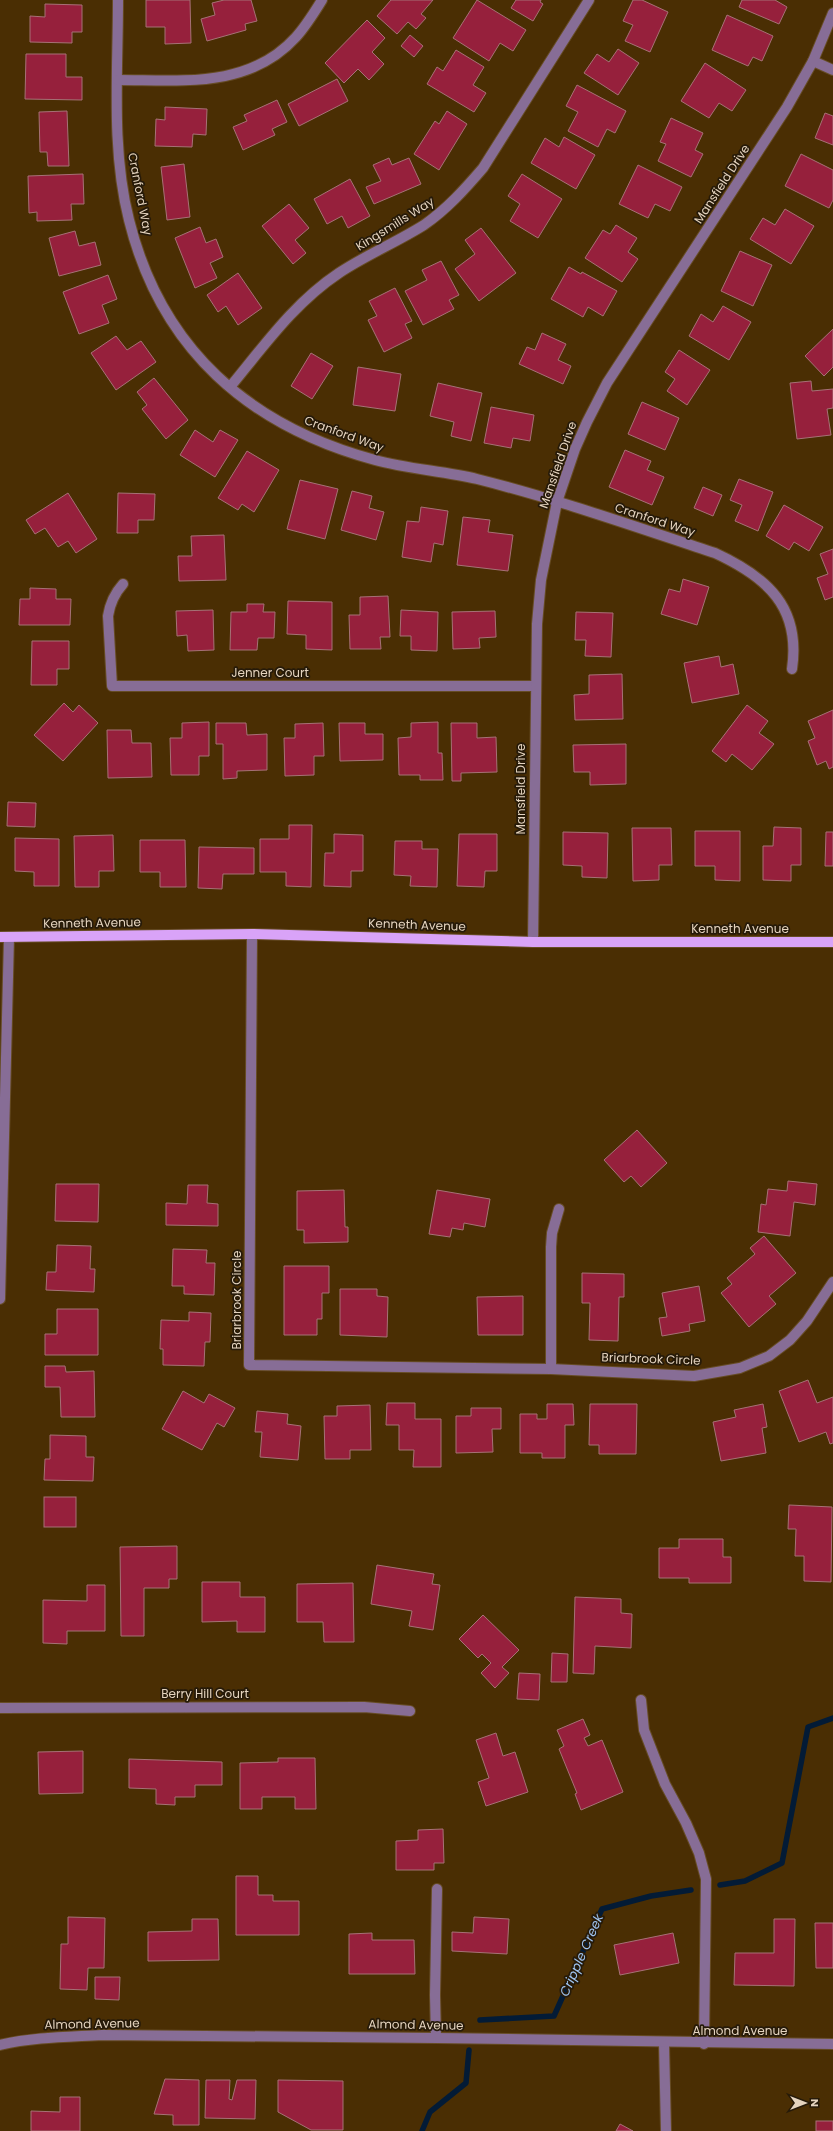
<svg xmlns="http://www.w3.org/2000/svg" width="833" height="2131" viewBox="0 0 833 2131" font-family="Poppins,sans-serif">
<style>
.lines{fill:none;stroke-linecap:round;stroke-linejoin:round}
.stream{stroke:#031b36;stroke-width:5.5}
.building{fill:#96203c;stroke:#a67176}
.minor-casing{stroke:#664c25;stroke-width:12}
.major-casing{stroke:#664c25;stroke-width:12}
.minor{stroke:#876d96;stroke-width:10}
.major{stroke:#d9a3f8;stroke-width:10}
.labels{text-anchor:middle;stroke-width:3.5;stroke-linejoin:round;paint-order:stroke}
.street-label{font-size:12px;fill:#e5d4bf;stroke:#261a09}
.water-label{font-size:13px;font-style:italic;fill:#9fc3ef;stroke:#261a09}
</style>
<rect width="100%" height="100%" fill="#4a2e03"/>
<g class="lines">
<g class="stream">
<polyline points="720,1885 745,1881 782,1863 808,1727 833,1718"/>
<polyline points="480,2020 554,2016 602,1909 651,1896 691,1890"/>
<polyline points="422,2131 430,2112 466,2083 469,2050"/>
</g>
</g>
<g class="building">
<polygon points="146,0 190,0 191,43 165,44 165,27 146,27"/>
<polygon points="224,0 251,0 257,21 245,24 246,30 207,41 201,19 215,15 212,3"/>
<polygon points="391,0 433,0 421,14 426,18 416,29 408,22 397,34 377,16"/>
<polygon points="477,0 526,30 513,51 500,43 489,61 453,38"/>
<polygon points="516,0 541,0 540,2 543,4 533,21 511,8"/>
<polygon points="633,0 642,0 668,12 650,52 625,41 633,25 623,21"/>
<polygon points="742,0 775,0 787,7 779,24 739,7"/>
<polygon points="45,4 82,5 82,32 72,32 72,43 30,42 30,16 45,17"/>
<polygon points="727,15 773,36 762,61 753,57 748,66 712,50"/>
<polygon points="367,20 385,38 372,52 384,64 369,80 358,69 344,83 325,63"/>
<polygon points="410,35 423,46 414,57 401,46"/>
<polygon points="618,49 639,63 618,95 584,73 597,54 609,62"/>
<polygon points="456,50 484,67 473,85 486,93 474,112 427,84 437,67 443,71"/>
<polygon points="26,54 66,54 66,77 82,77 82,100 25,99"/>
<polygon points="705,63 746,90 732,111 719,103 709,118 681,101"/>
<polygon points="337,79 348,101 299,126 288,104"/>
<polygon points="577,85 626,111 615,133 607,129 598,147 568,131 578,112 566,106"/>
<polygon points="277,100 287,122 272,129 275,135 243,150 233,127 247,121 244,115"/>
<polygon points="165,107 207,109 206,135 193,134 192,147 155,146 156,119 165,120"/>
<polygon points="67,111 69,166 48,166 47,152 40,152 39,112"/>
<polygon points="447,111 467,124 439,170 414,154 435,121 439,124"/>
<polygon points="825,113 833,116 833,145 815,138"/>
<polygon points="671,118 703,133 695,150 703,154 691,177 658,161 666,144 660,142"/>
<polygon points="564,137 595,155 576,189 531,163 545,138 559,147"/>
<polygon points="801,154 833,170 833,200 829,208 785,186"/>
<polygon points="389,158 392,165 409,158 421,184 374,204 366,187 381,181 373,165"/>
<polygon points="184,164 190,217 167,220 161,167"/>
<polygon points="638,165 682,187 670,211 655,204 648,218 619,204"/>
<polygon points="83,174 84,204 71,204 72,220 37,221 37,212 29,213 28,176"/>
<polygon points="522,174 562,199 538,238 510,221 520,204 508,196"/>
<polygon points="350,179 370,216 348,228 342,216 327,224 314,199"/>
<polygon points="289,204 309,228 295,240 306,253 293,264 262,226"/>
<polygon points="785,209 814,226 791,264 750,239 763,218 775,225"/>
<polygon points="616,225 637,238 628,252 638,259 622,282 585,258 603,230 610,234"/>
<polygon points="200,227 206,243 216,239 223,257 210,263 217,278 195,288 175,238"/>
<polygon points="481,228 516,273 479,301 455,269 475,254 465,240"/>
<polygon points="75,231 79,246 95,242 101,265 59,276 49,238"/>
<polygon points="740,251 772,265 753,306 721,291"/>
<polygon points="441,261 459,295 449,300 454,309 423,325 405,291 427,280 422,270"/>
<polygon points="569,267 581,274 582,272 617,291 603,316 588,307 583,317 551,299"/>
<polygon points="238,273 262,308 238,325 226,306 218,312 207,295"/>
<polygon points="108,275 117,299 102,305 109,323 79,334 63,292"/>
<polygon points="395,288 412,321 405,324 412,338 384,352 368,320 377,316 369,301"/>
<polygon points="723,306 751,322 729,360 689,336 701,314 713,322"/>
<polygon points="833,329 833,367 824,376 805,356"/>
<polygon points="542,333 566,344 558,360 571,366 563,384 519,364 527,347 535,350"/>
<polygon points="116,336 127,350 141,341 156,362 116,390 91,353"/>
<polygon points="679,350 710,370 687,405 667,391 675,379 665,372"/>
<polygon points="311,353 333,366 312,399 291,386"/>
<polygon points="358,367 401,374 395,411 353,405"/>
<polygon points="154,378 188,420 166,439 142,409 147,405 137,392"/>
<polygon points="811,381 812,391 833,389 833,408 827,409 831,435 797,439 790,383"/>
<polygon points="438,383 482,393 471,441 451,436 454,422 430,416"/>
<polygon points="642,402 679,418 665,450 628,434"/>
<polygon points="491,407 534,415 530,441 513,438 511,448 484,443"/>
<polygon points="195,430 213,442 220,430 238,440 215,477 180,455"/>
<polygon points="625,450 651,461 647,470 664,477 652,505 609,487"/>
<polygon points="247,451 279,470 254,512 242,504 238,510 218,498"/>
<polygon points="739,479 773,492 758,531 735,521 742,505 730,500"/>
<polygon points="300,480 338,489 325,539 287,529"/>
<polygon points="703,487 722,495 713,516 694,508"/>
<polygon points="352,491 372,496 369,508 384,512 376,540 341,530"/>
<polygon points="68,493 97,539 76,553 68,541 58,547 45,528 35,534 26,520"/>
<polygon points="118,493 155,494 154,520 138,520 138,533 117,533"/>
<polygon points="784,505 823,527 809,551 794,542 789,550 766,536"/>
<polygon points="421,507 448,511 443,545 434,543 431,562 402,557 407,521 419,522"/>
<polygon points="463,517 490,520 488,532 513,535 508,571 457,565"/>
<polygon points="224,535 226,580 179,581 178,556 192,556 191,536"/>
<polygon points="833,549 833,597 825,600 817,578 828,574 820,554"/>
<polygon points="683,579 709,587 697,625 661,614 669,589 680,592"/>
<polygon points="30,588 56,589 56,599 71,599 70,625 19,625 20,599 30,599"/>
<polygon points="388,596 390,637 380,637 381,649 350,649 349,615 360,615 360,597"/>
<polygon points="288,601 332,602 332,650 306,649 306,635 287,634"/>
<polygon points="247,604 264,604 263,612 275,612 274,638 258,638 257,650 230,650 231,612 247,612"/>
<polygon points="213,610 214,650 188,651 187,635 177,636 176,611"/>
<polygon points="401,610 438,612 437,651 411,650 411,636 400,636"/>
<polygon points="495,611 496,637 479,638 480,648 453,649 452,612"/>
<polygon points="576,612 613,613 611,657 585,656 586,640 575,640"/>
<polygon points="32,641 69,641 69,669 57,669 57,685 31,685"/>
<polygon points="719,656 721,667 733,664 739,694 692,703 684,663"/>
<polygon points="622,674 623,719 575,720 574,695 589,694 589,675"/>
<polygon points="64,703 73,712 79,705 98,723 63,761 34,735"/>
<polygon points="747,705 768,721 759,733 774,744 752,770 732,754 726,762 712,751"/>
<polygon points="833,710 833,767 829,769 826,761 817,765 808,741 815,738 808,721"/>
<polygon points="209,722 209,756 199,756 199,775 171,775 170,738 182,738 182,723"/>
<polygon points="438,722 438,753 442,753 443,780 420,780 420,775 399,775 398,738 411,737 411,723"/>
<polygon points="216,723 246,723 247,735 267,734 267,770 237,771 237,778 223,779 223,744 216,744"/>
<polygon points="323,723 324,756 314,756 314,775 285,776 284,738 295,738 295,724"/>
<polygon points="339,723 365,723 365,734 383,734 383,760 340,761"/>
<polygon points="451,723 477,723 477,738 496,737 497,772 461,773 461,781 452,781"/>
<polygon points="107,730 131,730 132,743 151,743 152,777 108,778"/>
<polygon points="626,744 626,784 590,785 590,772 574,772 573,745"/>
<polygon points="8,802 36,803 35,827 7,826"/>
<polygon points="289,825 312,825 311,887 286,886 286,872 260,872 260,839 289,839"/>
<polygon points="774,827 801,828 801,865 791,865 791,881 763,880 763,846 773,846"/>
<polygon points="632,828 671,828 672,865 659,865 659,880 633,881"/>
<polygon points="695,831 740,831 740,881 715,880 715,866 695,866"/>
<polygon points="563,832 608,833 607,878 582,877 582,866 563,865"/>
<polygon points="826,832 833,832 833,866 825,866"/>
<polygon points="334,834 363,835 363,871 351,871 351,887 324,886 325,853 334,853"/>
<polygon points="459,834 497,834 497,871 485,871 484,887 457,886"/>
<polygon points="113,835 114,871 99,871 99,887 75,887 74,836"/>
<polygon points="15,838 59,839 59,886 34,886 34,872 15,871"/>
<polygon points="140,840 185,840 186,887 160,887 160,872 140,872"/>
<polygon points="395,841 422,841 422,849 438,849 437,887 410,886 411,876 394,875"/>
<polygon points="199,847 254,848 254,874 223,874 222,889 198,888"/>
<polygon points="637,1130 667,1163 641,1187 631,1176 624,1182 604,1160"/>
<polygon points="788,1181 817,1184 815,1205 794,1202 790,1236 758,1232 761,1204 766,1205 768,1189 787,1191"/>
<polygon points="56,1184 99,1184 98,1222 55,1221"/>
<polygon points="188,1185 208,1185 207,1203 218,1204 218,1226 166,1225 166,1203 187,1204"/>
<polygon points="344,1190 345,1227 348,1227 348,1242 304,1243 304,1230 297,1230 297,1191"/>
<polygon points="437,1190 490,1199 485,1227 464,1223 463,1230 452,1228 450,1237 429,1234"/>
<polygon points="764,1236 796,1273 769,1296 776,1304 749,1327 721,1293 732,1284 727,1278 755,1254 750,1248"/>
<polygon points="57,1245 91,1246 90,1269 95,1269 94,1292 46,1290 47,1272 56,1272"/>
<polygon points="173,1249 207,1250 206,1263 215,1263 214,1295 184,1294 184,1286 172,1286"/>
<polygon points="284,1266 329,1266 329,1293 322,1293 322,1319 317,1319 317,1335 284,1335"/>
<polygon points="582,1273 624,1274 624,1297 619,1297 618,1341 589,1340 590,1303 582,1303"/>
<polygon points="699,1286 705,1321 689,1324 690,1331 662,1336 659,1318 667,1317 662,1293"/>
<polygon points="340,1289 377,1289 377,1296 388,1297 387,1337 340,1335"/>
<polygon points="523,1296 523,1335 478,1335 477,1297"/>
<polygon points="57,1309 98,1309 98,1355 45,1355 45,1334 57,1334"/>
<polygon points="189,1312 211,1313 210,1342 205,1342 204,1366 163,1365 163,1349 160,1349 161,1320 189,1321"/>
<polygon points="45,1366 65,1366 66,1372 94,1371 95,1417 61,1417 60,1387 45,1387"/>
<polygon points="808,1380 817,1403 833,1397 833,1443 830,1444 826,1432 799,1442 779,1391"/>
<polygon points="183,1391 204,1403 209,1394 235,1408 224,1427 217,1423 202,1450 162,1429"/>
<polygon points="387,1403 415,1403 415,1419 441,1419 441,1467 413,1467 414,1450 399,1450 399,1425 386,1425"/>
<polygon points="547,1404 573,1404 574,1425 565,1425 565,1458 542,1458 542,1453 520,1453 520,1414 537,1414 537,1419 547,1419"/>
<polygon points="590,1404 637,1404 636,1454 599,1454 599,1445 589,1445"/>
<polygon points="763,1404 767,1427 762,1428 766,1453 721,1461 713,1422 736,1417 734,1410"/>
<polygon points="370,1405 371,1450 350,1450 350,1459 325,1459 324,1416 337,1416 337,1406"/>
<polygon points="471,1408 501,1408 501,1429 492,1429 493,1452 456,1453 456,1416 471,1416"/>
<polygon points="257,1411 288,1414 287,1424 301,1426 298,1460 260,1457 262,1432 255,1432"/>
<polygon points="50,1435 86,1436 86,1457 94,1457 93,1481 44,1480 45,1459 50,1459"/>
<rect x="44" y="1497" width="32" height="30"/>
<polygon points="789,1505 832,1507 831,1582 804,1581 804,1556 795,1556 796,1529 788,1529"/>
<polygon points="679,1539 723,1539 723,1557 731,1557 731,1583 689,1583 689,1578 659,1578 659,1548 679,1548"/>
<polygon points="177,1546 177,1579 169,1579 169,1588 144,1588 144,1636 121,1636 120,1547"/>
<polygon points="377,1565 434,1574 432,1584 440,1585 433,1630 409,1626 412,1611 371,1604"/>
<polygon points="202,1582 240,1582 240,1597 265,1597 265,1632 237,1632 237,1621 202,1622"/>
<polygon points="353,1583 354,1642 324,1642 323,1622 297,1622 297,1584"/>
<polygon points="87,1585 105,1585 105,1631 67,1631 67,1644 43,1643 43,1600 87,1601"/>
<polygon points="575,1597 621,1599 621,1613 632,1614 631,1648 595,1646 594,1674 573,1673"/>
<polygon points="483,1615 519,1650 502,1667 509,1673 495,1688 481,1673 491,1663 482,1654 478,1658 459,1639"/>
<polygon points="552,1653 568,1654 567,1682 551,1682"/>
<polygon points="519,1673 540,1674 539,1700 517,1699"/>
<polygon points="583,1719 590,1735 584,1738 588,1746 602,1740 623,1792 581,1810 575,1794 577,1793 559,1749 564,1746 557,1730"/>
<polygon points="496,1733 503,1756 515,1752 528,1792 486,1806 478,1782 489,1778 476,1740"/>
<polygon points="83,1751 83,1793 39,1794 38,1752"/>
<polygon points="278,1758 315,1758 316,1809 295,1809 295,1797 262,1797 262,1809 240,1809 240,1763 278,1762"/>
<polygon points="129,1759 222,1762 222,1785 195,1785 195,1797 175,1797 175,1805 156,1804 156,1789 129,1788"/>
<polygon points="443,1829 444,1863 434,1863 434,1870 396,1870 396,1841 418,1840 418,1830"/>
<polygon points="236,1876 258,1876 258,1895 273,1895 273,1901 299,1901 299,1935 236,1935"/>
<polygon points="68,1917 105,1918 104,1968 88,1968 87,1990 60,1989 61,1944 68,1944"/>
<polygon points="474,1917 509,1919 507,1954 452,1951 452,1932 473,1933"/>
<polygon points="192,1919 218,1919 219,1960 148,1961 148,1932 192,1931"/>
<polygon points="774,1919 795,1919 794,1986 734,1985 735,1953 774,1953"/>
<polygon points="815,1923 833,1923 833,1968 816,1968"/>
<polygon points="372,1933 372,1940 414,1940 415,1974 349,1974 349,1934"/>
<polygon points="673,1933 679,1963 620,1975 614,1945"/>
<polygon points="95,1977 120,1977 119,2000 95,1999"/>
<polygon points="165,2079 199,2080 199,2125 173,2125 173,2115 154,2114"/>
<polygon points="206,2080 230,2080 229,2099 232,2100 237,2080 256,2080 255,2119 205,2118"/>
<polygon points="278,2080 343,2081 343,2130 311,2130 278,2112"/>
<polygon points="60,2097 80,2097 80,2131 31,2131 31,2111 60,2112"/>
<rect x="816" y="2121" width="17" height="10"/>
<polygon points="620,2124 633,2131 616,2131"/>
</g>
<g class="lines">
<g class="minor-casing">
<g id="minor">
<path d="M118 0C118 73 111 149 129 220 161 349 249 426 375 460 408 469 443 471 477 479 557 499 636 527 715 553 767 577 801 607 792 669"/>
<polyline points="813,61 833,70"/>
<path d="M118 80C181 80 249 89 296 37 306 26 314 13 322 0"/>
<path d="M230 387C264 346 294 303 339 273 366 255 397 242 424 225 447 209 465 189 483 168L589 0"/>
<path d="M123 584C114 594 110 603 108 616L112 686H535"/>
<polyline points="252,934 249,1365 551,1369 694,1376 740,1368 769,1356 790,1340 807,1321 833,1282"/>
<polyline points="533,942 537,624 541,580 557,502 575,449 587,422 607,383 787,107 813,61 833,13"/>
<polyline points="0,1299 9,937"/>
<polyline points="551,1369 551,1247 552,1233 559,1209"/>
<polyline points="641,1700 644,1730 665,1784 686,1823 699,1853 706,1879 704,2044"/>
<polyline points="0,1708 364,1707 410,1711"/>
<polyline points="436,2038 435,1995 437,1889"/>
<polyline points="664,2043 666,2131"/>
<path d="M0 2045C34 2037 68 2037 102 2035L436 2038 833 2044"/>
</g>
</g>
<g class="major-casing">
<polyline id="major" points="0,937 252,934 533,942 833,942"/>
</g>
<use href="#minor" class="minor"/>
<use href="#major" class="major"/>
</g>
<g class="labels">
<g class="street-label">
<text transform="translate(722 184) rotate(-57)" y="4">Mansfield Drive</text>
<text transform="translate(140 194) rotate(79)" y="4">Cranford Way</text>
<text transform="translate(395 224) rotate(-32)" y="4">Kingsmills Way</text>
<text transform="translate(344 434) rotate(20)" y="4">Cranford Way</text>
<text transform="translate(558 465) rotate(-71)" y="4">Mansfield Drive</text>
<text transform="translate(655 520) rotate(18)" y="4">Cranford Way</text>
<text x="270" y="677">Jenner Court</text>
<text transform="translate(521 789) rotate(-90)" y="4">Mansfield Drive</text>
<text transform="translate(92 923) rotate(-1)" y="4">Kenneth Avenue</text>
<text transform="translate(417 925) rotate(2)" y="4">Kenneth Avenue</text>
<text x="740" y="933">Kenneth Avenue</text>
<text transform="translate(237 1300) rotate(-90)" y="4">Briarbrook Circle</text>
<text transform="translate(651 1359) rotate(2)" y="4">Briarbrook Circle</text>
<text x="205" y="1698">Berry Hill Court</text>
<text transform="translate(92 2024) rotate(-1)" y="4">Almond Avenue</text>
<text transform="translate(416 2025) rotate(1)" y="4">Almond Avenue</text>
<text x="740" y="2035">Almond Avenue</text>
</g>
<g class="water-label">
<text transform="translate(581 1955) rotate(-66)" y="5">Cripple Creek</text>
</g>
</g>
<g transform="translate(805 2103) rotate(90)" stroke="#261a09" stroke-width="3" paint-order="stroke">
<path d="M0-3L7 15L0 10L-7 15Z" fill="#e5d4bf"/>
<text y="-6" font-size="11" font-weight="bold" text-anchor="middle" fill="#e5d4bf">N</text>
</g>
</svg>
